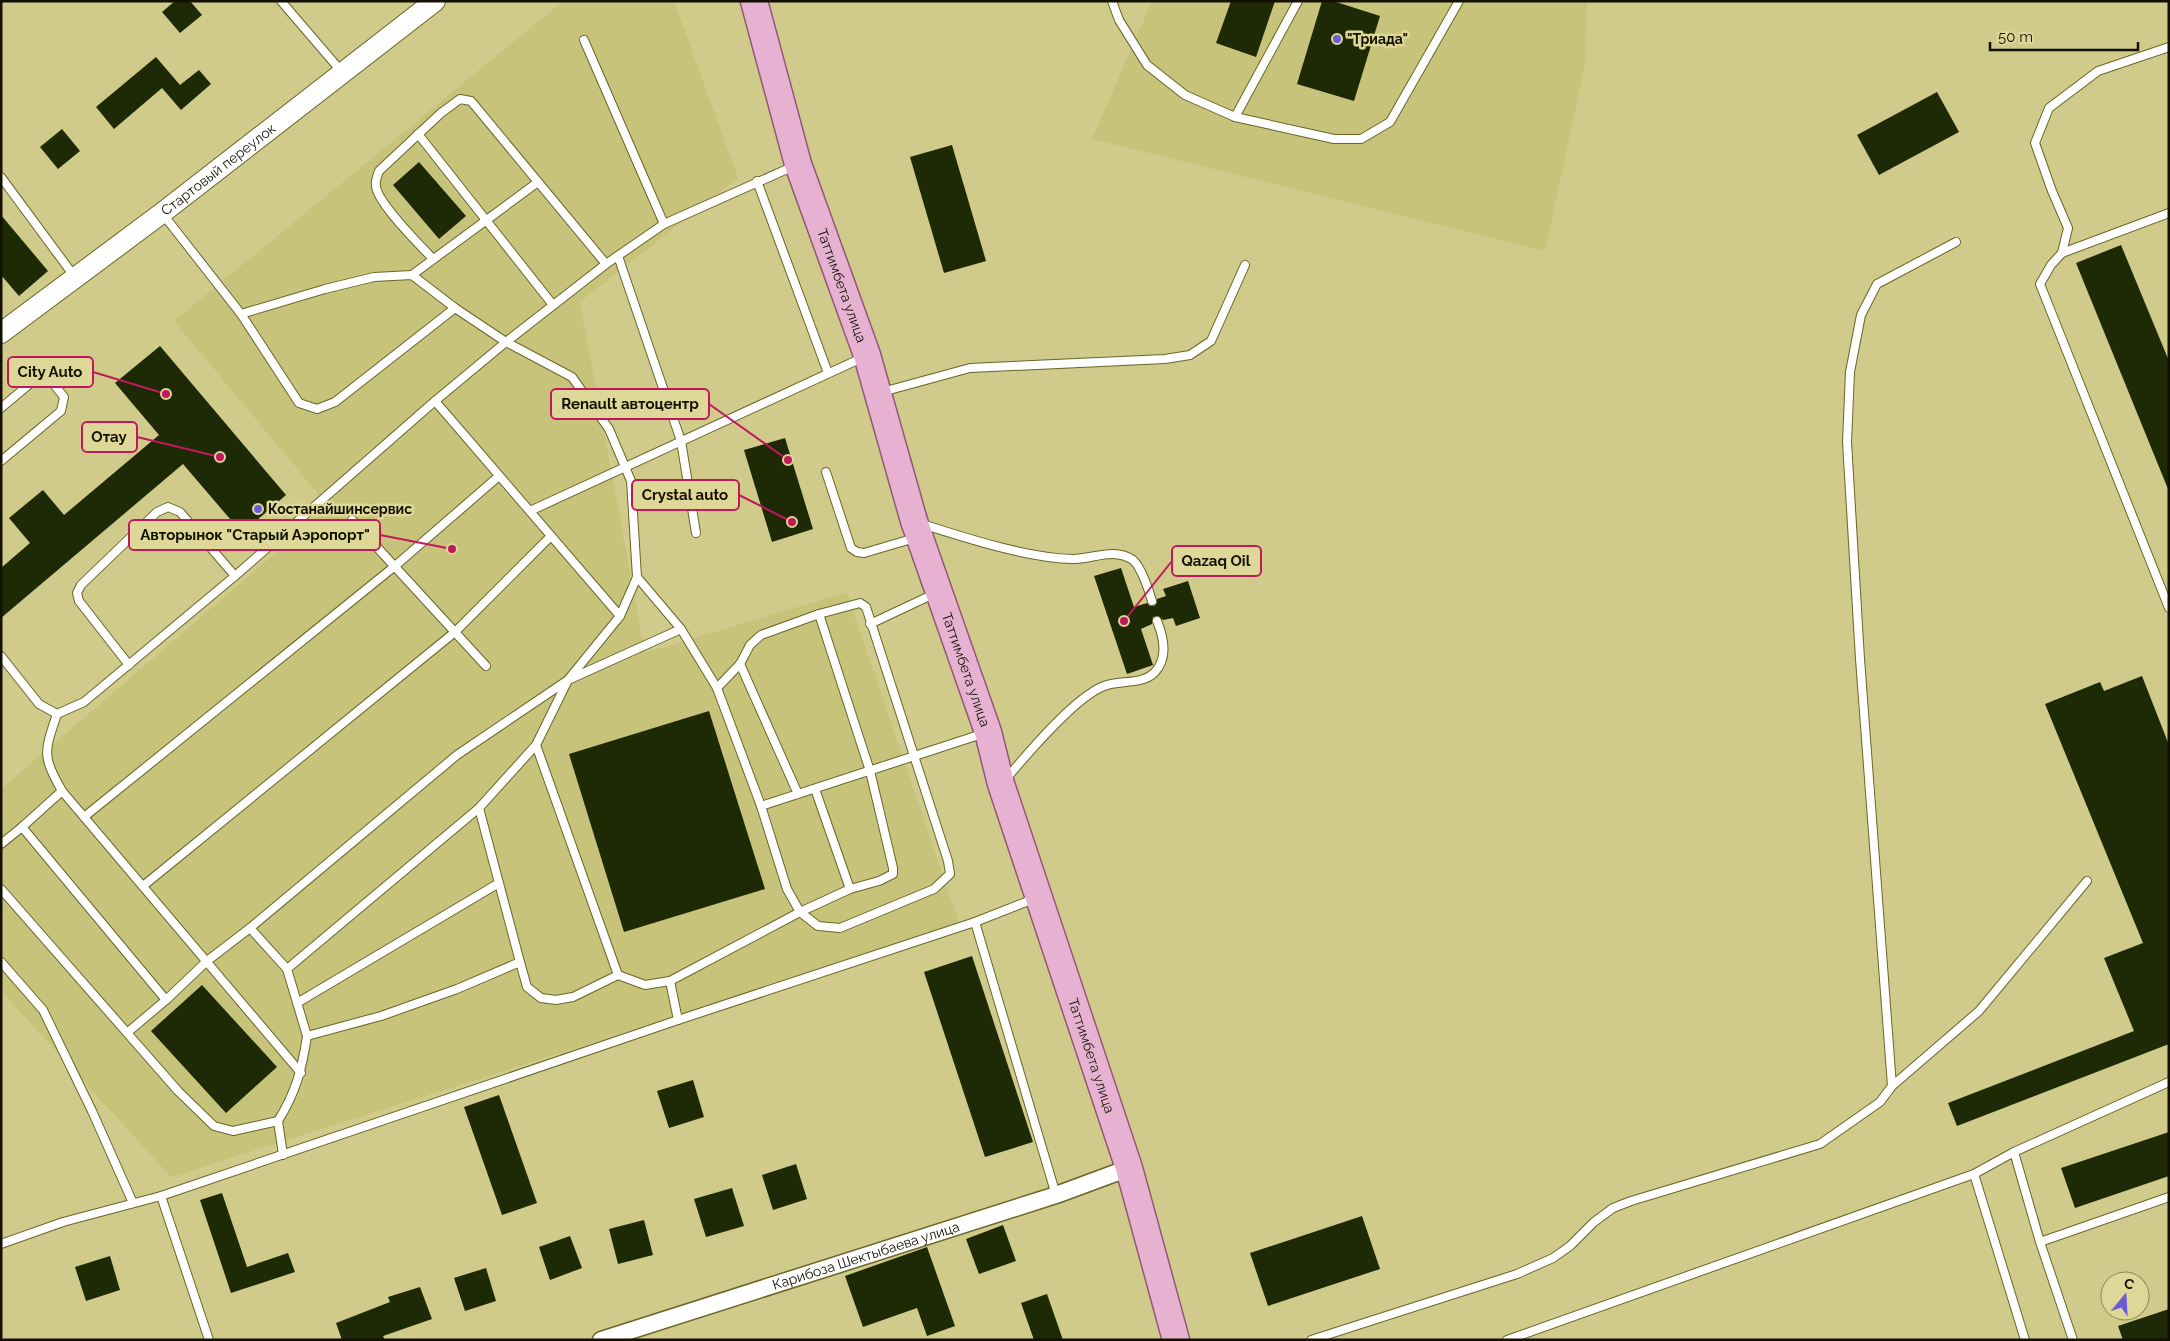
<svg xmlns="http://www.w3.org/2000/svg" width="2170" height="1341" viewBox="0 0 2170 1341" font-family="Raleway,sans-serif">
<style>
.built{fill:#c8c37b}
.building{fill:#1e2905}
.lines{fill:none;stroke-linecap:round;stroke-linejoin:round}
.service-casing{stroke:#6a6526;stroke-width:10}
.minor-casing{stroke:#6a6526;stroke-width:19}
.tertiary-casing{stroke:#6a6526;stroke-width:22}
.primary-casing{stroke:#925774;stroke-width:29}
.service{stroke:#fff;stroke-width:8}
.minor{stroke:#fff;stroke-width:16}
.tertiary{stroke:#fff;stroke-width:20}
.primary{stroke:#e7b1d1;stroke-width:26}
.poi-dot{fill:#6b5bd5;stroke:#ddd898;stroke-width:2}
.labels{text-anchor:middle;stroke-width:5;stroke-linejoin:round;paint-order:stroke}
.poi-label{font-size:14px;font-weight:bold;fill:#131000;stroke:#ddd898;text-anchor:start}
.street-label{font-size:14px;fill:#131000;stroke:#ddd898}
.leader{fill:none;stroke:#c2185b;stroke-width:2}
.callout-dot{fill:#c2185b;stroke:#ddd898;stroke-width:2}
.callout{fill:#ddd898;stroke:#c2185b;stroke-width:2}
.callout-label{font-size:15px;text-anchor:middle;font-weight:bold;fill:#131000}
</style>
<rect width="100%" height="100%" fill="#d0cb8b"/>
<g class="built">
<polygon points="563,1 674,1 738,178 580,302 645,653 847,592 960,926 171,1177 1,991 1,789 329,507 174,321"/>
<polygon points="1152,1 1587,1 1585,64 1545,251 1092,139"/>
</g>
<g class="building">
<polygon points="175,1 190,1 202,15 180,33 162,12"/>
<polygon points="1231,1 1275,1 1256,57 1216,43"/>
<polygon points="1322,1 1333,1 1380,16 1354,101 1297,84"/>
<polygon points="156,57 180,85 199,70 211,84 181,110 162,88 114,129 96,107"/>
<polygon points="1937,92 1959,132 1879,175 1857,135"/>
<polygon points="62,129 80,151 58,169 40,147"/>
<polygon points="952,145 986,261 944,273 910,157"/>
<polygon points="419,162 466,216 439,239 393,185"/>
<polygon points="1,215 48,271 19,296 1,275"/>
<polygon points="2121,245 2169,361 2168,489 2076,263"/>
<polygon points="160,346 286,495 242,533 183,464 1,618 1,568 30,543 9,518 43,490 64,515 159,435 115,383"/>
<polygon points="785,438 813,529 772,542 744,450"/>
<polygon points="1121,568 1134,607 1147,603 1150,606 1154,606 1157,603 1157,599 1166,596 1163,589 1188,581 1200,618 1176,626 1173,618 1163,620 1158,616 1153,617 1152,624 1141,629 1153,665 1127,674 1094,576"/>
<polygon points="2142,676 2169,745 2169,1044 1957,1126 1948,1103 2134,1031 2104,958 2143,943 2045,704 2100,682 2104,691"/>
<polygon points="709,711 765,889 624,932 569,754"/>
<polygon points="972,956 1033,1142 985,1157 924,972"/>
<polygon points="202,985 277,1067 226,1113 151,1031"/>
<polygon points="693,1080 704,1117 669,1128 657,1091"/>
<polygon points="499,1095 537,1203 502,1215 464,1107"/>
<polygon points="2169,1132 2169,1176 2075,1208 2061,1168"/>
<polygon points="796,1164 807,1199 773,1210 762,1175"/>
<polygon points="732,1188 744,1226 706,1237 694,1199"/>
<polygon points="222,1193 247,1267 288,1253 295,1272 231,1293 200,1200"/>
<polygon points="1362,1216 1380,1269 1268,1306 1250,1253"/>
<polygon points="644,1220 653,1255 618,1264 609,1229"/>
<polygon points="1003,1225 1016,1261 979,1274 966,1239"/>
<polygon points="570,1236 582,1268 550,1280 539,1247"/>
<polygon points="927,1247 955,1326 927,1336 917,1308 863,1327 845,1276"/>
<polygon points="110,1256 120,1290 86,1301 75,1267"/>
<polygon points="486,1268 496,1301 465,1311 454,1278"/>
<polygon points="420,1287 432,1319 383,1336 385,1340 342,1340 336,1323 390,1302 388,1297"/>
<polygon points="1047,1294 1063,1340 1034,1340 1021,1303"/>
<polygon points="2169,1309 2169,1340 2123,1340 2118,1326"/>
</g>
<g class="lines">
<g class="service-casing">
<g id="service">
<polyline points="281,1 341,71"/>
<polyline points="1112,1 1119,20 1147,65 1185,95 1235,117 1334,139 1361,139 1390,122 1459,1"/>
<polyline points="584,40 664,224"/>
<polyline points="1235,117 1298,1"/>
<polyline points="418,134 553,305"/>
<polyline points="1,177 74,276"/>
<polyline points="757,181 828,373"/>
<polyline points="162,213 241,314 325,289 374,277 412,275 455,308 506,342 572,377 609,429 631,481 637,577 620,616 568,680 536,745 479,808 287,969"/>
<polyline points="2169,213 2062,253 2051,265 2040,284 2169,608"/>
<polyline points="2062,253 2068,228 2052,191 2035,143 2049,108 2098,71 2169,47"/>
<polyline points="618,256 681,441 696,533"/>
<path d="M433 259C421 246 377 203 376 186 375 181 377 176 379 171L441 113 460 99 471 101 606 264"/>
<polyline points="412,275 538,182"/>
<polyline points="241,314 299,403 317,409 335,402 455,308"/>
<polyline points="882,392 970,368 1165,359 1190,355 1211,341 1245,265"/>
<polyline points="435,401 620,616"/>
<polyline points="1,408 44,372 64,397 61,411 1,461"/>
<polyline points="826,472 851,548 857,552 864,553 915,538"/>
<polyline points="530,511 864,357"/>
<polyline points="352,520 486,666"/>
<path d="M922 524C966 538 1027 558 1073 559 1093 559 1114 547 1133 560 1141 567 1149 590 1152 601"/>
<polyline points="819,614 870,771 893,868 893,874 879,881 850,889"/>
<polyline points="870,624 936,593"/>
<polyline points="1,656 39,704 57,714 84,702 235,576 435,401 506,342 606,264 664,224 794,166"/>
<polyline points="740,664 798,794"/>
<polyline points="129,665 79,601 77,593 81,585 157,512 168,507 180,512 235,576"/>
<polyline points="717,688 740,664 750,645 761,635 819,614 860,603 866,607 948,861 950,874 934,889 840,928 818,926 800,912 850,889 815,789"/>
<path d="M57 714C44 753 42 755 62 791L22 827 166 1000"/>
<polyline points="536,745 618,975"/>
<path d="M1006 779C1027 754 1075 697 1104 686 1119 680 1143 685 1155 672 1168 658 1164 638 1157 621"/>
<polyline points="62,791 301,1073"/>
<polyline points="761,806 985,733"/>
<polyline points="479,808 520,962"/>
<polyline points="84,817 395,566 499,476"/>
<polyline points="1,844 22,827"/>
<polyline points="143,886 455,632 551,536"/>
<path d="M1 889 178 1091 214 1126 233 1131 278 1121C296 1092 302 1069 307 1036L381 1016 457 989 520 962 527 987 541 998 556 1000 573 997 618 975 645 985 670 981 800 912 787 889 761 806 717 688 681 629 637 577"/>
<polyline points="975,922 1056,1195"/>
<polyline points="250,928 287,969 307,1036"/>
<polyline points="1,962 43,1010 92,1111 133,1203"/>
<polyline points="670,981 678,1020"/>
<polyline points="297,1003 499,883"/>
<polyline points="128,1032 166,1000 207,961 250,928 457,755 568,680 681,629"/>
<polyline points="1892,1086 1979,1011 2087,881"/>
<polyline points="278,1121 283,1155"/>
<polyline points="2014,1152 2040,1242 2073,1340"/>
<polyline points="1974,1174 2025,1340"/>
<polyline points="161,1196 678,1020 975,922 1036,898"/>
<polyline points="2040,1242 2169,1197"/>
<polyline points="1,1244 63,1222 161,1196 209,1340"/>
<polyline points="1311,1340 1517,1274 1553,1258 1570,1246 1594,1222 1613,1208 1631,1201 1820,1144 1880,1102 1892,1086 1860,659 1847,442 1850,372 1861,315 1877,284 1956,242"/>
<polyline points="1507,1340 1974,1174 2014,1152 2169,1082"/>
</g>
</g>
<g class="minor-casing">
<g id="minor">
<path id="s1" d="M601 1340 1056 1195 1129 1168"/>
</g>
</g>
<g class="tertiary-casing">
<g id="tertiary">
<path id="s2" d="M1 333 162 213 435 1"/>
</g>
</g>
<g class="primary-casing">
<g id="primary">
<path id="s3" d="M754 1 798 164 867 355 914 521 988 732 1001 784 1129 1168 1176 1340"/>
</g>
</g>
<use href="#service" class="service"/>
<use href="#minor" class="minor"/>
<use href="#tertiary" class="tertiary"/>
<use href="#primary" class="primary"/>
</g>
<g class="poi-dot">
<circle cx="1337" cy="39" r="5"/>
<circle cx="258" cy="509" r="5"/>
</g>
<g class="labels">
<g class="poi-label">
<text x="1347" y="44">"Триада"</text>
<text x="268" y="514">Костанайшинсервис</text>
</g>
<g class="street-label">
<text dy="5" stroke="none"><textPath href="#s2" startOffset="272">Стартовый переулок</textPath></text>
<text dy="5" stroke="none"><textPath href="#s3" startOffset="298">Таттимбета улица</textPath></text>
<text dy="5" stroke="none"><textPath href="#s3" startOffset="702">Таттимбета улица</textPath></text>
<text dy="5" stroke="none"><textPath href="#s3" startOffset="1108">Таттимбета улица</textPath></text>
<text dy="5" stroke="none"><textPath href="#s1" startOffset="278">Карибоза Шектыбаева улица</textPath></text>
</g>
</g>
<path class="leader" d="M166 394L93 372M788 460L709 404M220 457L137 437M792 522L739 495M452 549L380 535M1124 621L1172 561"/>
<g class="callout-dot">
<circle cx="166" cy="394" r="5"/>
<circle cx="788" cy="460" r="5"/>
<circle cx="220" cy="457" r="5"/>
<circle cx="792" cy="522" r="5"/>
<circle cx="452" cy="549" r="5"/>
<circle cx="1124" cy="621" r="5"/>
</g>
<g class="callout">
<rect x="8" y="357" width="85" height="30" rx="5"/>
<rect x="551" y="389" width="158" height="30" rx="5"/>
<rect x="82" y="422" width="55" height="30" rx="5"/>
<rect x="632" y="480" width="107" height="30" rx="5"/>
<rect x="129" y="520" width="251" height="30" rx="5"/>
<rect x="1172" y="546" width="89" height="30" rx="5"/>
</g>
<g class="callout-label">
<text x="50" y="377">City Auto</text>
<text x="630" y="409">Renault автоцентр</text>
<text x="109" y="442">Отау</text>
<text x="685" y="500">Crystal auto</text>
<text x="255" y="540">Авторынок "Старый Аэропорт"</text>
<text x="1216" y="566">Qazaq Oil</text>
</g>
<rect width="2170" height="1341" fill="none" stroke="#131000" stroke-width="5"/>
<g transform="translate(2125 1296) rotate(18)"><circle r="24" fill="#ddd898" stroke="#8c885b"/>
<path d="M0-4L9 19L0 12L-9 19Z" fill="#6b5bd5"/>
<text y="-8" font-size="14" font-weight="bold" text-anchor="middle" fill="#131000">С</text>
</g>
<path d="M1990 42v8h148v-8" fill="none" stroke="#131000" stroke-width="2.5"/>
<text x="1998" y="42" font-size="15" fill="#131000" stroke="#ddd898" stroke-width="4" paint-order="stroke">50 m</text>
</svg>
